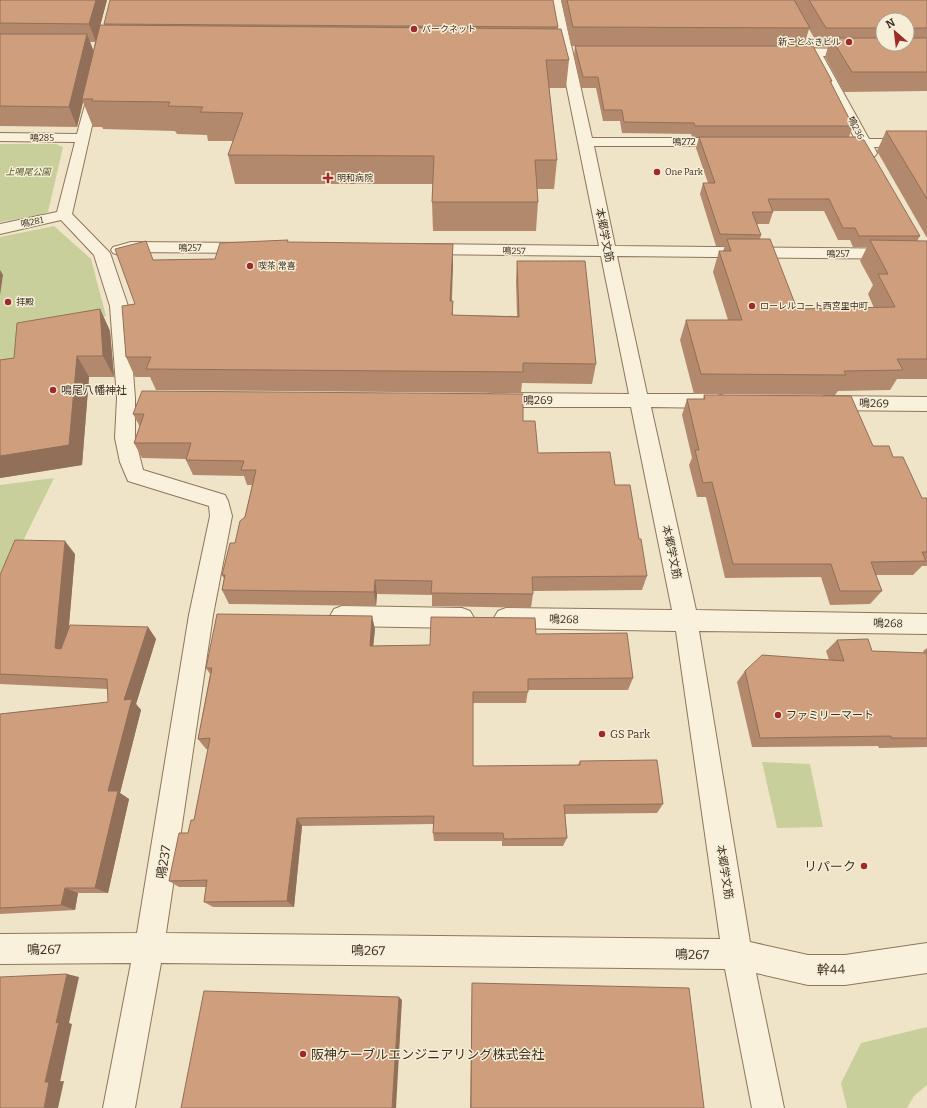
<svg xmlns="http://www.w3.org/2000/svg" width="927" height="1108" viewBox="0 0 927 1108" font-family="Bitter,'Noto Sans JP',serif">
<style>
.green{fill:#c9cf9b}
.lines{fill:none;stroke-linecap:round;stroke-linejoin:round}
.minor-casing{stroke:#8d765c;stroke-width:2}
.minor{fill:#faf1dc;fill-rule:evenodd}
.wall{fill:#b2896c;fill-rule:evenodd}
.shaded-wall{fill:#916f58}
.building{fill:#cf9f7d;stroke:#916f58}
.poi-dot{fill:#9e2a2b;stroke:#f7eed8;stroke-width:1.5}
.labels{text-anchor:middle;stroke-width:3;stroke-linejoin:round;paint-order:stroke}
.far-poi-label{font-size:9px;fill:#3d2e20;stroke:#f7eed8;text-anchor:start}
.far-street-label{font-size:9px;fill:#3d2e20;stroke:#f7eed8}
.far-park-label{font-size:9px;font-style:italic;fill:#4d5a26;stroke:#f7eed8}
.street-label{font-size:11px;fill:#3d2e20;stroke:#f7eed8}
.poi-label{font-size:11px;fill:#3d2e20;stroke:#f7eed8;text-anchor:start}
.near-street-label{font-size:13px;fill:#3d2e20;stroke:#f7eed8}
.near-poi-label{font-size:13px;fill:#3d2e20;stroke:#f7eed8;text-anchor:end}
</style>
<rect width="100%" height="100%" fill="#f0e4c8"/>
<g class="green">
<polygon points="0,144 56,144 63,147 48,212 41,215 0,222"/>
<polygon points="54,226 91,259 106,316 27,340 0,378 0,237"/>
<polygon points="54,478 0,588 0,485"/>
<polygon points="762,762 810,764 823,827 777,828"/>
<polygon points="927,1027 927,1085 914,1096 907,1108 847,1108 841,1083 861,1043"/>
</g>
<g class="lines">
<g class="minor-casing">
<g id="minor">
<polygon points="549,0 561,0 592,138 728,138 733,139 735,142 733,145 728,146 594,146 615,246 927,249 927,259 617,256 647,394 717,394 724,396 726,401 724,406 717,408 651,407 696,610 927,614 927,634 699,631 750,942 808,955 845,955 927,943 927,973 845,985 808,985 756,973 784,1108 752,1108 725,969 161,963 135,1108 103,1108 131,963 0,964 0,934 137,933 189,615 210,516 209,506 128,481 120,462 115,438 117,398 110,306 94,255 61,220 0,234 0,224 57,212 75,142 0,141 0,133 77,134 91,83 99,83 101,86 72,214 110,253 128,306 135,398 135,438 143,470 225,495 228,501 232,516 213,615 166,933 720,939 676,631 506,628 498,625 494,618 498,611 506,608 672,610 631,407 493,407 486,405 484,400 486,395 493,393 629,394 601,256 424,254 418,252 416,249 418,246 424,244 599,246"/>
<polygon points="787,48 861,49 863,52 861,55 857,56 823,56 869,139 927,139 927,147 874,147 877,153 875,156 870,157 865,156 860,147 831,146 829,143 831,140 855,139 812,57 813,56 783,55 781,52 783,49"/>
<polygon points="131,242 248,243 254,245 256,248 254,251 248,253 131,252 119,255 113,253 111,250 113,247"/>
<polygon points="825,396 927,397 927,411 825,410 818,408 815,403 818,398"/>
<polygon points="342,606 462,608 470,611 474,618 470,625 462,628 342,626 334,623 330,616 334,609"/>
</g>
</g>
<use href="#minor" class="minor"/>
</g>
<g class="wall">
<path d="M0 0H107L100 25H105L104 24 558 27V29L569 60 566 88H549L557 160 554 189H537L538 202 536 231H433L432 202 433 184H235L228 155 233 141H208L207 135 177 134 175 131 103 129 102 127H93L83 102 77 127 0 126ZM90 42H95L93 51Z"/>
<path d="M561 0H927V91L844 92 825 57 828 47 819 46 809 29 804 46 832 81 831 83 853 126 849 137 920 236 917 241H927V379H897L890 390 838 391 835 395 694 394 680 340 686 320H728L713 272 719 251H723L725 246H716L700 194 703 183H708L696 148 699 137H692L691 134 622 133 620 121H603L596 88H581L574 56 575 46H640H571ZM883 20H907V44H883ZM772 211H824L838 240H850L853 247H867L860 261 873 285 868 294 874 308 797 309 760 239 761 235 757 224H769L773 212Z"/>
<polygon points="886,131 927,131 927,238 877,151"/>
<polygon points="288,242 453,264 452,301 453,301 453,315 517,316 516,281 517,261 596,364 592,384 522,383 521,393 156,390 150,377 135,377 126,357 135,304 153,260 215,259"/>
<polygon points="100,309 110,331 114,377 89,377 82,465 0,478 0,360 14,358"/>
<polygon points="704,395 873,446 893,457 922,498 927,498 927,566 922,566 913,575 876,575 882,591 870,604 830,605 821,577 725,578 706,497 697,497 689,465 692,458 682,415 687,399 703,399"/>
<polygon points="133,414 523,421 538,453 615,485 639,539 647,576 642,590 533,591 533,594 531,608 432,606 432,595 377,594 376,606 229,604 222,590 224,579 222,575 245,517 252,485 247,485 244,476 193,475 186,460 186,459 142,458 134,443 140,427"/>
<polygon points="75,554 69,626 148,627 156,639 136,704 141,710 120,793 129,799 108,893 78,893 75,910 0,914 0,714 108,702 108,689 0,684 0,575"/>
<polygon points="375,629 373,646 430,645 536,634 633,678 628,690 528,690 526,703 473,703 473,766 578,765 580,761 663,804 657,813 565,814 567,838 563,846 502,846 502,841 434,841 433,833 434,824 302,826 294,907 213,907 204,902 206,887 179,887 169,881 194,820 208,749 206,749 198,739 210,674 206,668"/>
<polygon points="837,640 872,651 924,653 923,651 927,648 927,747 879,748 878,746 752,747 737,682 745,671 829,660 826,651"/>
<polygon points="472,983 704,1108 470,1108"/>
</g>
<g class="shaded-wall">
<polygon points="96,0 107,0 96,42 89,24"/>
<polygon points="87,34 94,52 82,99 83,102 77,127 69,107"/>
<polygon points="453,244 453,264 450,322 450,301"/>
<polygon points="0,270 3,275 0,295"/>
<polygon points="100,309 110,331 114,377 103,356"/>
<polygon points="77,356 89,377 82,465 0,478 0,456"/>
<polygon points="65,541 75,554 66,659 55,648"/>
<polygon points="375,580 377,594 376,606 374,592"/>
<polygon points="372,616 375,629 372,658 370,646"/>
<polygon points="148,627 156,639 136,704 141,710 120,793 129,799 108,893 95,888 108,791 124,700"/>
<polygon points="297,818 302,826 294,907 287,901"/>
<polygon points="65,888 78,893 75,910 61,905"/>
<polygon points="67,974 79,977 69,1023 72,1024 60,1082 45,1082 56,1023"/>
<polygon points="399,997 402,1000 396,1108 392,1108"/>
<polygon points="64,1081 58,1108 44,1108 49,1082"/>
</g>
<g class="building">
<polygon points="0,0 96,0 89,24 0,23"/>
<polygon points="110,0 553,0 558,27 104,24"/>
<polygon points="567,0 794,0 810,28 573,27"/>
<polygon points="809,0 927,0 927,28 907,28 907,20 883,20 883,28 826,28"/>
<polygon points="100,25 561,29 569,60 546,60 557,160 535,160 538,202 432,202 434,156 228,155 243,113 200,112 203,107 168,106 170,102 92,101 93,99 82,99"/>
<polygon points="0,34 87,34 69,107 0,106"/>
<polygon points="831,38 883,38 883,44 907,44 907,38 927,38 927,72 852,72"/>
<polygon points="575,46 813,46 832,81 830,81 853,126 695,126 694,123 624,122 622,110 604,110 598,77 583,77"/>
<polygon points="886,131 927,131 927,199"/>
<polygon points="699,137 859,137 860,140 864,140 920,236 859,236 855,228 843,228 829,199 768,199 773,212 752,212 761,235 720,234 703,183 715,183"/>
<polygon points="727,239 770,239 797,309 895,307 878,274 888,274 870,240 927,241 927,359 897,359 903,370 844,371 846,375 701,374 686,320 742,320 719,251 731,251"/>
<polygon points="288,240 287,242 453,244 450,301 453,301 452,315 519,317 517,261 585,261 596,364 523,363 523,372 146,369 151,357 126,357 122,306 135,304 115,249 146,241 153,260 215,259 220,243"/>
<polygon points="100,309 103,356 77,356 69,445 0,456 0,360 14,358 17,323"/>
<polygon points="142,391 523,394 523,421 535,421 538,453 610,452 615,485 630,485 639,539 641,539 647,576 532,577 533,594 431,593 432,581 375,580 374,592 222,590 225,575 222,575 230,543 235,543 240,521 245,517 256,470 241,470 244,461 186,460 191,443 134,443 144,414 133,414"/>
<polygon points="704,395 851,396 873,446 889,446 893,457 903,457 922,498 927,498 927,552 922,552 926,561 871,562 882,591 840,591 831,564 733,564 712,482 703,483 695,450 699,450 687,399 705,399"/>
<polygon points="15,540 65,541 55,648 61,649 70,625 148,627 124,700 132,699 108,791 118,791 95,888 65,888 61,905 0,908 0,714 108,702 107,679 0,674 0,575"/>
<polygon points="217,614 372,616 370,646 430,645 431,617 535,618 536,634 627,633 633,678 528,679 528,692 473,692 473,766 580,765 580,761 657,760 663,804 564,805 567,838 504,839 503,833 433,833 434,816 297,818 287,901 204,902 207,880 169,881 179,833 188,833 191,820 194,820 210,738 198,739 212,668 206,668"/>
<polygon points="868,639 872,651 927,653 927,738 891,738 891,736 760,738 745,671 762,655 844,661 837,640"/>
<polygon points="67,974 56,1023 59,1022 45,1082 49,1082 44,1108 0,1108 0,977"/>
<polygon points="472,983 689,988 704,1108 471,1108"/>
<polygon points="204,991 399,997 392,1108 181,1108"/>
</g>
<g class="poi-dot">
<circle cx="414" cy="29" r="4"/>
<circle cx="849" cy="42" r="4"/>
<circle cx="657" cy="172" r="4"/>
<path d="M326 172h4v4h4v4h-4v4h-4v-4h-4v-4h4z"/>
<circle cx="250" cy="266" r="4"/>
<circle cx="8" cy="302" r="4"/>
<circle cx="752" cy="306" r="4"/>
<circle cx="53" cy="390" r="4"/>
<circle cx="778" cy="715" r="4"/>
<circle cx="602" cy="734" r="4"/>
<circle cx="864" cy="866" r="4"/>
<circle cx="303" cy="1054" r="4"/>
</g>
<g class="labels">
<g class="far-poi-label">
<text x="422" y="32">パークネット</text>
<text x="841" y="45" text-anchor="end">新ことぶきビル</text>
<text x="665" y="175">One Park</text>
<text x="337" y="181">明和病院</text>
<text x="258" y="269">喫茶 常喜</text>
<text x="16" y="305">拝殿</text>
<text x="760" y="309">ローレルコート西宮里中町</text>
</g>
<g class="far-street-label">
<text transform="translate(856 128) rotate(62)" y="3">鳴236</text>
<text x="42" y="141">鳴285</text>
<text x="684" y="145">鳴272</text>
<text transform="translate(32 222) rotate(-12)" y="3">鳴281</text>
<text x="190" y="251">鳴257</text>
<text transform="translate(514 251) rotate(1)" y="3">鳴257</text>
<text x="838" y="257">鳴257</text>
</g>
<g class="far-park-label">
<text x="28" y="175">上鳴尾公園</text>
</g>
<g class="street-label">
<text transform="translate(605 235) rotate(79)" y="4">本郷学文筋</text>
<text x="538" y="404">鳴269</text>
<text transform="translate(874 403) rotate(1)" y="4">鳴269</text>
<text transform="translate(672 552) rotate(78)" y="4">本郷学文筋</text>
<text transform="translate(564 619) rotate(1)" y="4">鳴268</text>
<text transform="translate(888 623) rotate(1)" y="4">鳴268</text>
<text transform="translate(725 872) rotate(81)" y="4">本郷学文筋</text>
</g>
<g class="poi-label">
<text x="61" y="394">鳴尾八幡神社</text>
<text x="786" y="719">ファミリーマート</text>
<text x="610" y="738">GS Park</text>
</g>
<g class="near-street-label">
<text transform="translate(163 862) rotate(-81)" y="5">鳴237</text>
<text transform="translate(44 949) rotate(-1)" y="5">鳴267</text>
<text transform="translate(368 950) rotate(1)" y="5">鳴267</text>
<text transform="translate(692 954) rotate(1)" y="5">鳴267</text>
<text transform="translate(831 969) rotate(-2)" y="5">幹44</text>
</g>
<g class="near-poi-label">
<text x="856" y="871">リパーク</text>
<text x="311" y="1059" text-anchor="start">阪神ケーブルエンジニアリング株式会社</text>
</g>
</g>
<g transform="translate(895 32) rotate(332)"><circle r="19" fill="#f7eed8" stroke="#ada18e"/>
<path d="M0-3L7 15L0 10L-7 15Z" fill="#9e2a2b"/>
<text y="-6" font-size="11" font-weight="bold" text-anchor="middle" fill="#3d2e20">N</text>
</g>
</svg>
